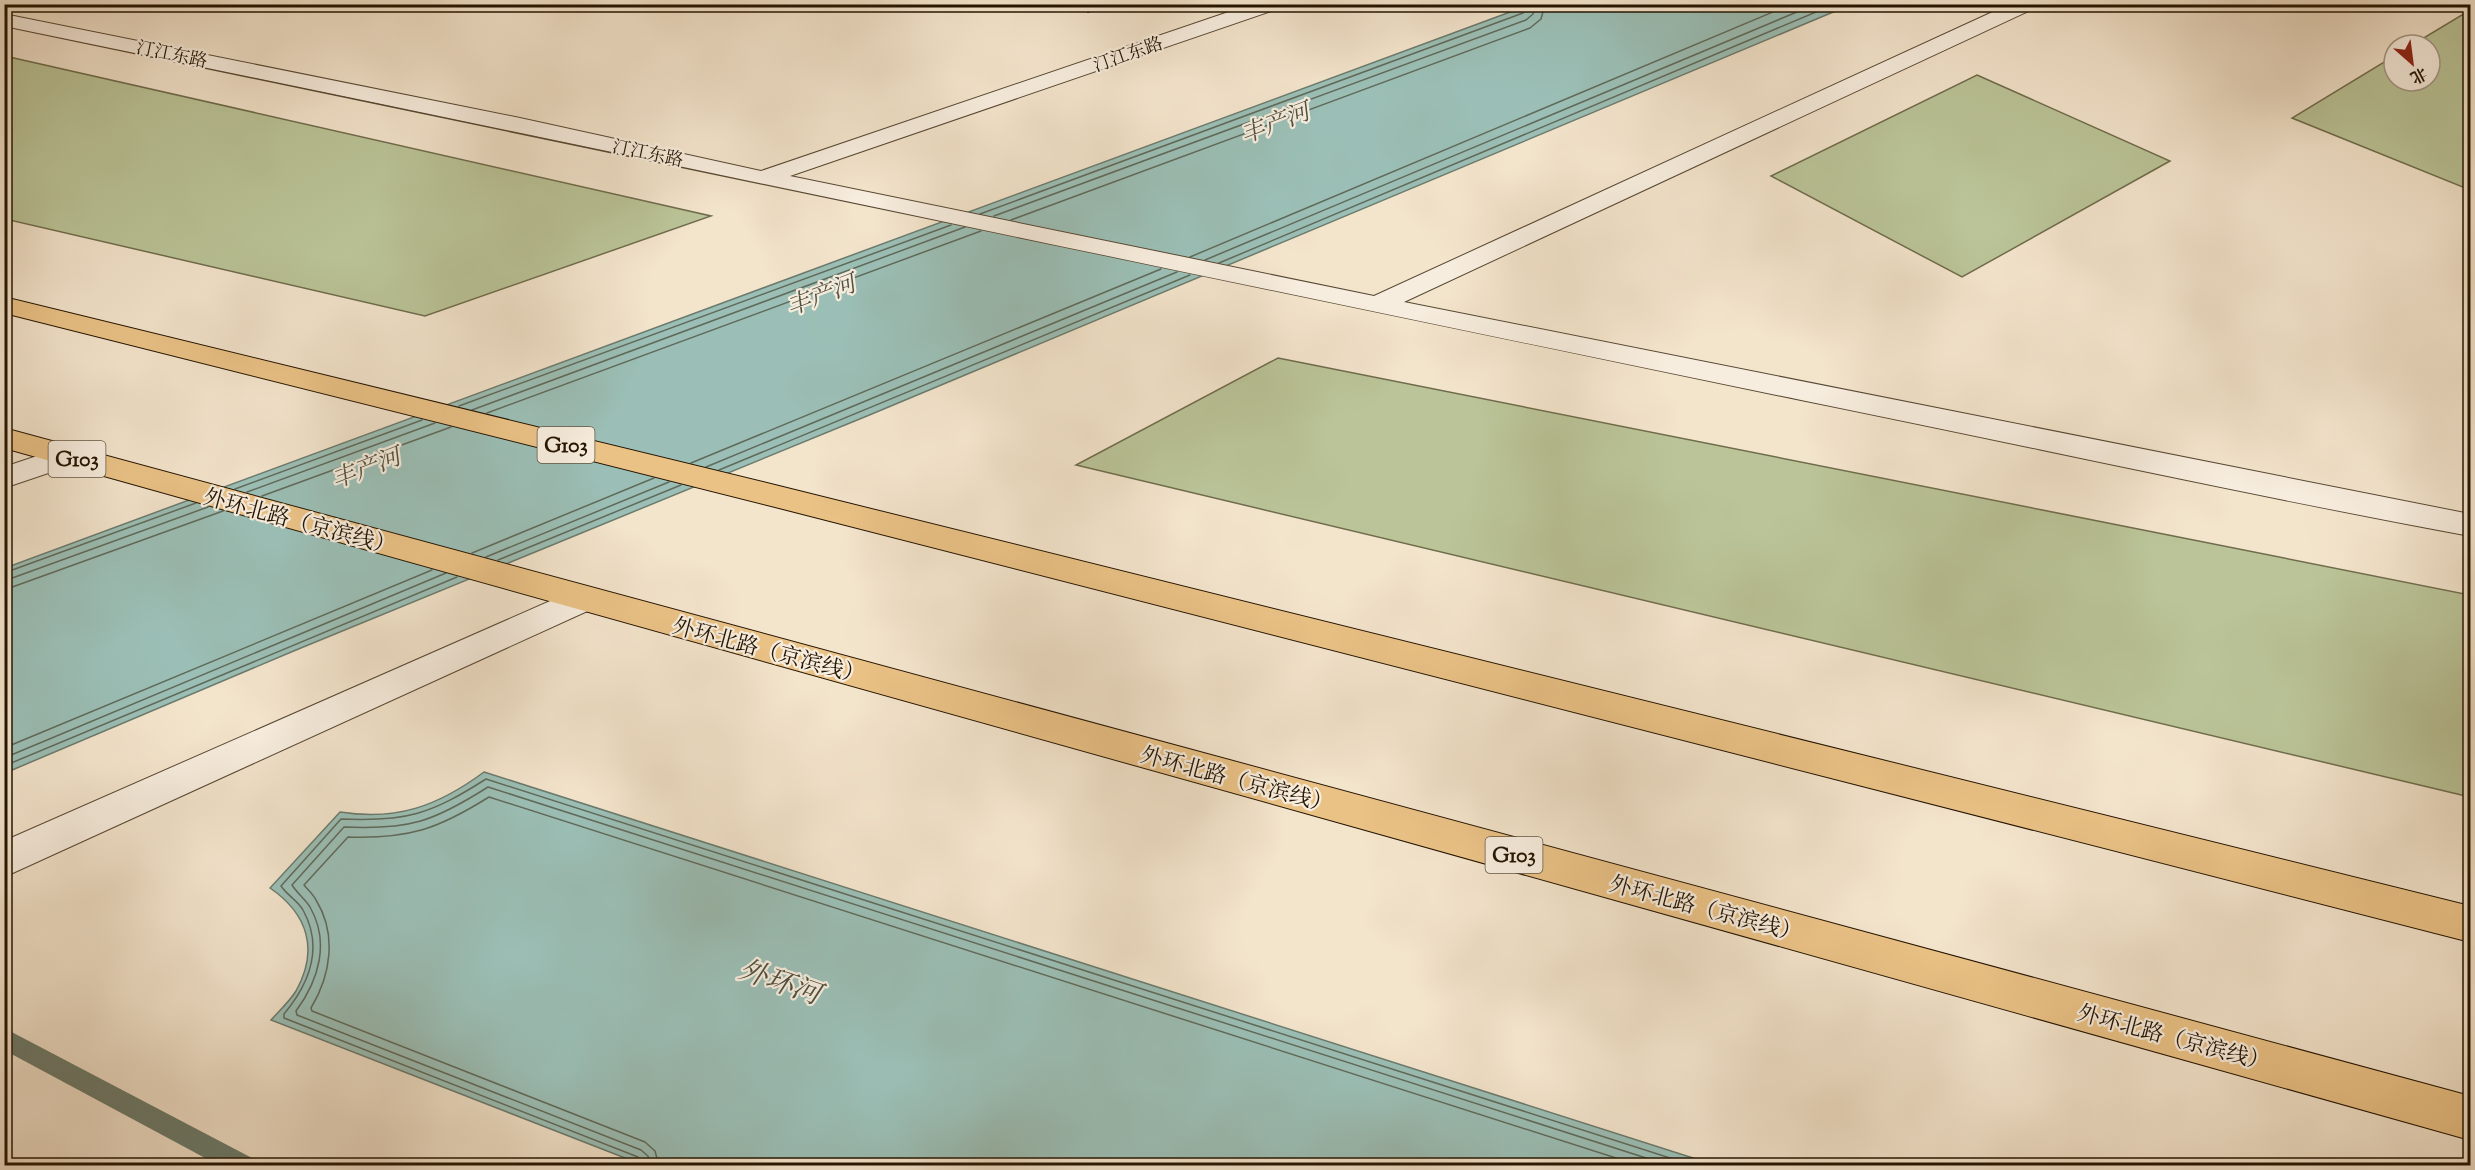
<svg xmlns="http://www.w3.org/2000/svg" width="2475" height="1170" viewBox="0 0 2475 1170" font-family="'Sorts Mill Goudy','Noto Serif SC',serif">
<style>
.green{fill:#bac498;stroke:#6f6c4c;stroke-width:1.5}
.water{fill:#9bbfb6;stroke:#6b7b6d;stroke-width:1.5}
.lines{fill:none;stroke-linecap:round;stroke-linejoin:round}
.shore{stroke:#606a5b;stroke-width:1.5}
.stream{fill:#6b7b6d;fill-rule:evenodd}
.minor-casing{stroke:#584833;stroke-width:2}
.highway-casing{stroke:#241400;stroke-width:2}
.minor{fill:#f7edde;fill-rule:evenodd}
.highway{fill:#eac286;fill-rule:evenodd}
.wall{fill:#b2785b;stroke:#241400;stroke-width:1.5}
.shaded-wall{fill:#91614a;stroke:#241400;stroke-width:1.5}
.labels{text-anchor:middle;stroke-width:4.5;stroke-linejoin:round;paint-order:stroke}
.far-street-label{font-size:18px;fill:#241400;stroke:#f7edde}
.shield{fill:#f7edde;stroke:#635543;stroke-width:1.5}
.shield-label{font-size:21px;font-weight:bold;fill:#241400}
.street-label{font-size:22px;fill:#241400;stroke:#f7edde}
.water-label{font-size:24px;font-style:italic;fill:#4e5040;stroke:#f7edde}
.near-water-label{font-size:28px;font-style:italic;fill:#4e5040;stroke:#f7edde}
</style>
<rect width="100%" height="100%" fill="#f3e4cc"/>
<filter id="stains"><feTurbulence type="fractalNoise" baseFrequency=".00333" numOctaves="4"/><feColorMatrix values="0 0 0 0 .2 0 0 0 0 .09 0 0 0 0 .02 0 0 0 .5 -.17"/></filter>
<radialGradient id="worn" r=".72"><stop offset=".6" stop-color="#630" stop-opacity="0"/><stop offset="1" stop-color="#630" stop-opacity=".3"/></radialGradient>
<g class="green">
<polygon points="2470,10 2470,190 2292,118 2394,56 2394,81 2430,81 2430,45 2412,45"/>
<polygon points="5,56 711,216 425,316 5,219"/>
<polygon points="1977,75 2170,161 1962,277 1771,176"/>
<polygon points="1278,358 2470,595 2470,797 1076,465"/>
</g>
<g class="water">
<polygon points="1529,5 1850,5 867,416 296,650 5,773 5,568"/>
<path d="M484 772 1715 1165H643L271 1020C279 1011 290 1001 296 991 319 950 308 914 270 888L340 812C397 821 438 806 484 772Z"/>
</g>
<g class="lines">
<g class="shore">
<polyline points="980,214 1523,13 1528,4"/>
<polyline points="994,216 1526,20 1533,14 1536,4"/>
<polyline points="1011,220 1530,28 1541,19 1545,4"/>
<polyline points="1190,257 1792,4"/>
<polyline points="1205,260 1816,4"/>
<polyline points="1219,263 1835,4"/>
<polyline points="459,406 951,225"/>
<polyline points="472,410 965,227"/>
<polyline points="487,413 981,231"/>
<polyline points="691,463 1161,269"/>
<polyline points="706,467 1177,272"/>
<polyline points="719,470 1190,275"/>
<polyline points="235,489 422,420"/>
<polyline points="247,492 435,423"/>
<polyline points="262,496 451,427"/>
<polyline points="472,553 654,478"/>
<polyline points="486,557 669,482"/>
<polyline points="498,560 681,485"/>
<polyline points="4,573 196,503"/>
<polyline points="4,581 208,507"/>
<polyline points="4,590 223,511"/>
<polyline points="4,748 432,570"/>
<polyline points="4,758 446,573"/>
<polyline points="4,766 457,577"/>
<path d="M642 1166 638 1157 284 1018V1014C309 984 324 948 303 910 298 901 287 895 281 886L341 819C407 822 431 814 486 779L1695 1166"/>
<path d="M650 1166 648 1156 641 1150 297 1015 296 1011C319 980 330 942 310 907 305 899 297 893 292 885L344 827C409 830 433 822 488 787L1671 1166"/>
<path d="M659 1166 655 1151 645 1142 312 1011 311 1008C331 975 337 934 316 900 313 894 308 890 304 885L348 837C409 839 438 829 489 797L1641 1166"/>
</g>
<polygon class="stream" points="4,1028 252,1158 255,1166 220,1166 4,1050"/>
<g class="minor-casing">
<g id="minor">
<path d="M1252 4H1283L1280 8 790 176 1374 296 2010 4H2038L2035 8 1404 302 2470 514V536C2247 495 2024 445 1801 400 1202 277 604 149 4 26V14L520 118 761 171Z"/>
<polygon points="67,446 78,449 82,456 78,463 4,488 4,467"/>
<polygon points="582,587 594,590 599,599 594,608 4,877 4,841"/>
</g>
</g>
<g class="highway-casing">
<g id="highway">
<polygon points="4,297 779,486 2470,906 2470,942 779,508 4,313"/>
<polygon points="4,428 2470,1096 2470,1140 4,448"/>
</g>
</g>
<use href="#minor" class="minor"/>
<use href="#highway" class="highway"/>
</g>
<polygon class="wall" points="1077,4 1110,4 1088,12"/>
<polygon class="shaded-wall" points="1087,4 1110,4 1088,12"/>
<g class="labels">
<g class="far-street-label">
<text transform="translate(172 54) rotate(12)" y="6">汀江东路</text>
<text transform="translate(1128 54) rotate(-19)" y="6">汀江东路</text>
<text transform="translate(648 153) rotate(12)" y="6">汀江东路</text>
</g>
<g class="shield">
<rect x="537.5" y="427" width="57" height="36" rx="4.5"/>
<rect x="48.5" y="441" width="57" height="36" rx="4.5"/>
<rect x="1485.5" y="837" width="57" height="36" rx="4.5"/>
</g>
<g class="shield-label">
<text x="566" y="452">G103</text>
<text x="77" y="466">G103</text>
<text x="1514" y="862">G103</text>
</g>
<g class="street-label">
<text transform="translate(300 521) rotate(15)" y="8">外环北路（京滨线）</text>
<text transform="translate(769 650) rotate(15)" y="8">外环北路（京滨线）</text>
<text transform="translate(1237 779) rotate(15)" y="8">外环北路（京滨线）</text>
<text transform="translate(1706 908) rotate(15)" y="8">外环北路（京滨线）</text>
<text transform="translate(2174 1037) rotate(15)" y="8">外环北路（京滨线）</text>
</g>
<g class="water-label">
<text transform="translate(1275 123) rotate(-21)" y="8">丰产河</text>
<text transform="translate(821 295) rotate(-21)" y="8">丰产河</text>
<text transform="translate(366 468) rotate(-21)" y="8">丰产河</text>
</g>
<g class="near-water-label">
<text transform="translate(780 981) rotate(19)" y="10">外环河</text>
</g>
</g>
<rect width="2475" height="1170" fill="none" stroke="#f3e4cc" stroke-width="24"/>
<rect x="6" y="6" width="2463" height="1158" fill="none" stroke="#241400" stroke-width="3"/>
<rect x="12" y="12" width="2451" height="1146" fill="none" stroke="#241400" stroke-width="1.5"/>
<g transform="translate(2412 63) rotate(152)"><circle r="28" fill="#f7edde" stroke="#a39685" stroke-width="1.5"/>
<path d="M0-4.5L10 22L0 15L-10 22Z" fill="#8f2418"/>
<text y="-9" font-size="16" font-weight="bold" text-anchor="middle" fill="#241400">北</text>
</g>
<rect width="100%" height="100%" filter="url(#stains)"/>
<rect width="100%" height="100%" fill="url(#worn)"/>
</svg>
